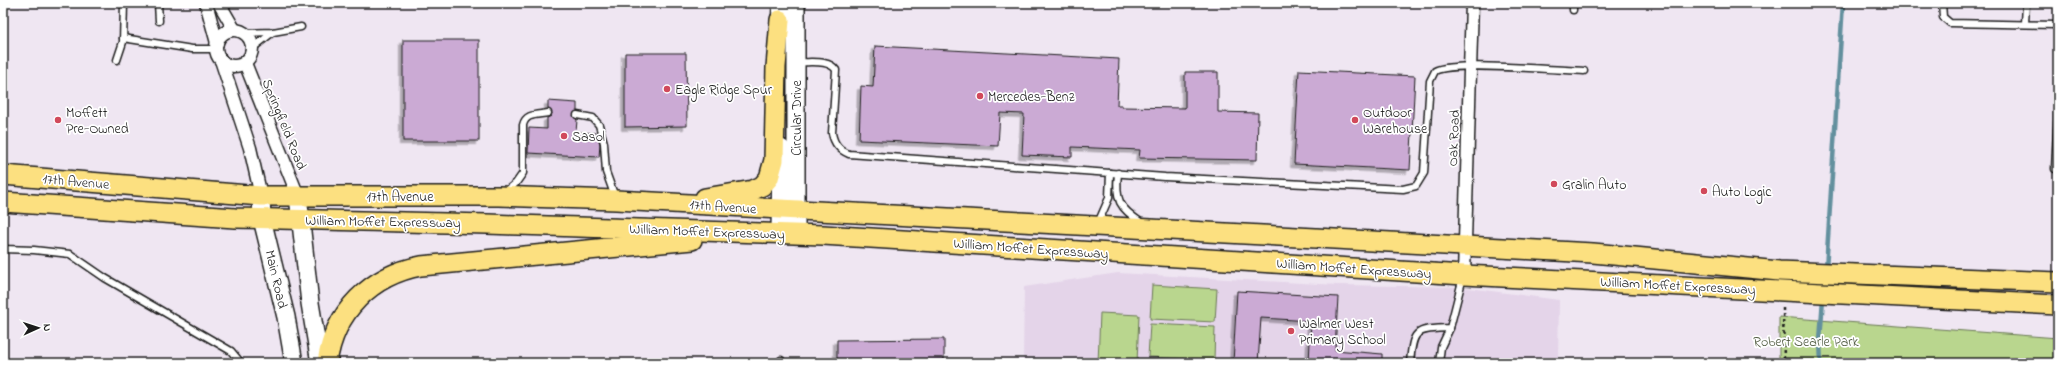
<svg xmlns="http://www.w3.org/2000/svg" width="2061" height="366" viewBox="0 0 2061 366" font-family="'Indie Flower',sans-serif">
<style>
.built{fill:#e4d4e9}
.green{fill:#b9d68e;stroke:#6a7955}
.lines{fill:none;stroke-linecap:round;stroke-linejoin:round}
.stream{stroke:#64909e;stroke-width:4.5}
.building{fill:#cbaad4;stroke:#1c1c1c;filter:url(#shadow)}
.lane-casing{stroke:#1c1c1c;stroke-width:9}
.street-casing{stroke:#1c1c1c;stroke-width:15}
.secondary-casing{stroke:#1c1c1c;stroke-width:20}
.primary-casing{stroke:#1c1c1c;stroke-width:22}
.path{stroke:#1c1c1c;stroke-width:2.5;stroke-dasharray:3 3;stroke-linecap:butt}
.lane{stroke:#fff;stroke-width:6}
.street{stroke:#fff;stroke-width:12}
.secondary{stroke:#fff;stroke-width:17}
.primary{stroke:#fce080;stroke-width:19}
.poi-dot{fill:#d1495b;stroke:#fff;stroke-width:1.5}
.labels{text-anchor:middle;stroke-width:3.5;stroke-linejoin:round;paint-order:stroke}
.poi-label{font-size:14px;fill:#1c1c1c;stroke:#fff;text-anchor:start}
.street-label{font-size:14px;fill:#1c1c1c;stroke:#fff}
.park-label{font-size:14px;fill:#535d44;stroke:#fff}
</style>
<defs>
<filter id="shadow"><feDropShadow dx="-3.5" dy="3.5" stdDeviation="0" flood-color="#0004"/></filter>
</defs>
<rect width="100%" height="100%" fill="#efe6f2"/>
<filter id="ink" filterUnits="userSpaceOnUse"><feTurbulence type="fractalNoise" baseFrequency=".025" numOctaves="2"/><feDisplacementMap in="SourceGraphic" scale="8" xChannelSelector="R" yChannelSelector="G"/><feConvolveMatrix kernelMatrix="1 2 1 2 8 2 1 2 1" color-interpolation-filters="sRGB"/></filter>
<g filter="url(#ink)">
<polygon class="built" points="1118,273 1338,285 1461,287 1559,300 1558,363 1023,363 1024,287"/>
<g class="green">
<polygon points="1152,285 1217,289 1215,322 1150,319"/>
<polygon points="1100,313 1139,315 1137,363 1098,363"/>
<polygon points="1779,317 2058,338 2058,363 1779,363"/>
<polygon points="1150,324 1215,327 1214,360 1148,357"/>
</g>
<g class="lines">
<g class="stream">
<polyline points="1826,269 1843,3"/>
<polyline points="1821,363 1820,341 1823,298"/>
</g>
</g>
<g class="building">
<rect x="403" y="40" width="76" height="101"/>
<polygon points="875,46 1119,59 1117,105 1122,105 1122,107 1185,108 1185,72 1218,72 1218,112 1258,113 1257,160 1139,158 1140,150 1072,147 1072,157 1022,155 1024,114 1000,113 998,146 859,140 861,86 873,87"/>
<polygon points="625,53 686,53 687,126 625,127"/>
<polygon points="1299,70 1415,76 1410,170 1294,164"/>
<polygon points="548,101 577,103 577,111 573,115 577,120 576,132 597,133 600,144 599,157 528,153 529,128 547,129 547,118 551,116 552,113 548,109"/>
<polygon points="1237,291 1338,297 1335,350 1382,354 1382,363 1309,363 1311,321 1261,318 1258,363 1233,363"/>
<polygon points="944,339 944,363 837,363 837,340"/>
</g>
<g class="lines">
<g class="lane-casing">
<g id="lane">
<polyline points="158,3 159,21"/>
<polyline points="1942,3 1943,17 1950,23 2058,25"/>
<polyline points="1573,10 1573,3"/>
<polyline points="2025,24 2026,3"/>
<polyline points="245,33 273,32 301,27"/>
<polyline points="123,38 192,49 216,49"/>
<polyline points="253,48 273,32"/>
<polyline points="117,60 123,42 124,3"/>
<path d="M798 62C809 63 829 59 836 70L832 133C834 144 839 150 849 154L1165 177 1403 189 1416 186 1424 173 1430 81 1435 71C1452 61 1558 70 1584 71"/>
<polyline points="577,115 593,118 599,125 604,143 606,172 615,197"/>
<polyline points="2055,169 2058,110"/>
<path d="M1118 173C1115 200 1119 208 1142 223"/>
<path d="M505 192 516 183 523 173V125C526 113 537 115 548 113"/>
<polyline points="1098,223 1109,198 1110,173"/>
<polyline points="3,249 34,250 70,254 105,278 231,351 241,363"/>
<polyline points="781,363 781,360"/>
<path d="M1410 363C1413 328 1416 330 1450 328"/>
<polyline points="1439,363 1441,347 1450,328 1463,277"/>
</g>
</g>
<g class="street-casing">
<g id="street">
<polyline points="206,3 217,43"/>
<polyline points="219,3 234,29"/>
<circle cx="234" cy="48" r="18"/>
<polyline points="221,60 250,148 261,196"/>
<polyline points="245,63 298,196"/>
<polyline points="1464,275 1472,3"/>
</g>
</g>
<g class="secondary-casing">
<g id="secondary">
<polyline points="796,3 796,234"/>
<polyline points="780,33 781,3"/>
<polyline points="261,196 262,219 286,317 294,363"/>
<polyline points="298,196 310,303 320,363"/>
<polyline points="780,233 781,148"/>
</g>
</g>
<g class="primary-casing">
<g id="primary">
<polyline points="3,175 261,196 499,196 616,200 1593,253 1779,271 2058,282"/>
<polyline points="705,198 753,190 762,186 769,178 774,160 776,67 780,20"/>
<polyline points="3,202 235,218 487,224 823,235 1464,275 2058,305"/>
<path d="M327 363C334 312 371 275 421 266L692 240"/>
</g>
</g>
<polyline class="path" points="1783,308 1784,363"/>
<use href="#lane" class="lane"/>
<use href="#street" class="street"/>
<use href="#secondary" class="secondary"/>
<use href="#primary" class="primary"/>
</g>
</g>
<g class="poi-dot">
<circle cx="667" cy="89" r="4"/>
<circle cx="980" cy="96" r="4"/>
<circle cx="58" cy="120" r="4"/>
<circle cx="1355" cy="120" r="4"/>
<circle cx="564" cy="136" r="4"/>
<circle cx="1554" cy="184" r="4"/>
<circle cx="1704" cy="191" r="4"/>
<circle cx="1291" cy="331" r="4"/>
</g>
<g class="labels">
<g class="poi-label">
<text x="675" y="94">Eagle Ridge Spur</text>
<text x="988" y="101">Mercedes-Benz</text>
<text x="66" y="117">Moffett<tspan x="66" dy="16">Pre-Owned</tspan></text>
<text x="1363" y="117">Outdoor<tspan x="1363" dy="16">Warehouse</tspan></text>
<text x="572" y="141">Sasol</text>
<text x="1562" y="189">Gralin Auto</text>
<text x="1712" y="196">Auto Logic</text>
<text x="1299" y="328">Walmer West<tspan x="1299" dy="16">Primary School</tspan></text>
</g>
<g class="street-label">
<text transform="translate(796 118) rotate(-90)" y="5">Circular Drive</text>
<text transform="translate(285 124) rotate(68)" y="5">Springfield Road</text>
<text transform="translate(1453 138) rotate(-88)" y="5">Oak Road</text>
<text transform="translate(76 181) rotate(5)" y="5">17th Avenue</text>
<text x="400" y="201">17th Avenue</text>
<text transform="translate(723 206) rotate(4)" y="5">17th Avenue</text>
<text transform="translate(383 221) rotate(1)" y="5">William Moffet Expressway</text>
<text transform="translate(707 231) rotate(2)" y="5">William Moffet Expressway</text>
<text transform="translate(1031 248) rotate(4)" y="5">William Moffet Expressway</text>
<text transform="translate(1354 268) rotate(4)" y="5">William Moffet Expressway</text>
<text transform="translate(277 279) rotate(77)" y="5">Main Road</text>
<text transform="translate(1678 285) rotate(3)" y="5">William Moffet Expressway</text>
</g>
<g class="park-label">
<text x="1806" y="346">Robert Searle Park</text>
</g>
</g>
<rect width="2061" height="366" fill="none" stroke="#fff" stroke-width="16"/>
<rect x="8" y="8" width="2045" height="350" fill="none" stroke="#1c1c1c" stroke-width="1.5" filter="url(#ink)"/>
<g transform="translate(38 328) rotate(87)" stroke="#ffffff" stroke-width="3" paint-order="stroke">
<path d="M0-3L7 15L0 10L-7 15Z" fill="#1c1c1c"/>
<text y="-6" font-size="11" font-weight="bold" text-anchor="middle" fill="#1c1c1c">N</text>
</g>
</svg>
